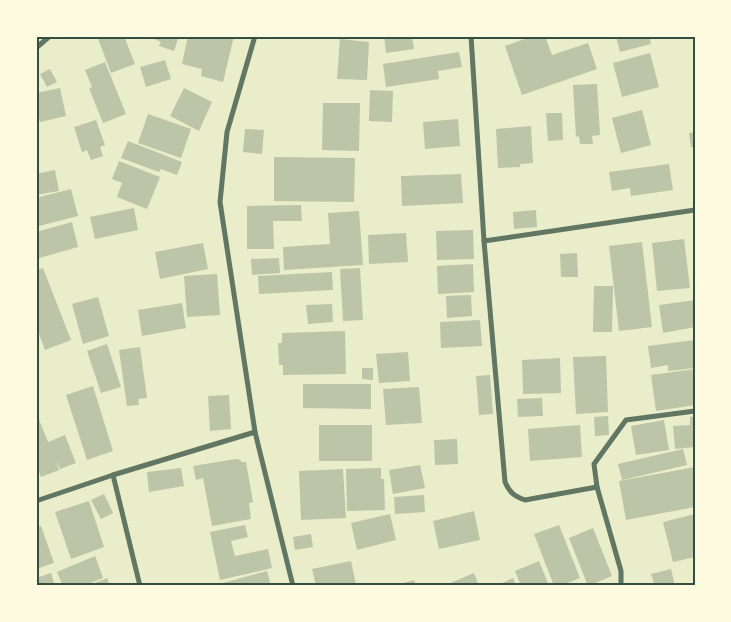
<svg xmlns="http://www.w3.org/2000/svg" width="731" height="622" viewBox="0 0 731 622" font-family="'Titillium Web',sans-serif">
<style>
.building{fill:#bcc5a7}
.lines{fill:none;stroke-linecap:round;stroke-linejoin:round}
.minor{stroke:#617663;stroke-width:5}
.neatline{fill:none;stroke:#344e41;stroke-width:2}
</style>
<rect width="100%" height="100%" fill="#e9edc9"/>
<g class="building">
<polygon points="97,36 124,36 135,64 111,73"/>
<polygon points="155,36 179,36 174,51 159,46 161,42 154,39"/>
<polygon points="188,36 234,36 223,82 201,76 202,69 182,64"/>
<polygon points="384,36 412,36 414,49 386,53"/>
<polygon points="533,36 545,36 552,55 588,43 597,69 522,95 505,46"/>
<polygon points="616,36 649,36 651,44 620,52"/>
<polygon points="340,39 369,42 367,80 337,79"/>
<polygon points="459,52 462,67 438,71 439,79 386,87 383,64"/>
<polygon points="650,53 659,87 622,97 613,63"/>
<polygon points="165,60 171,79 146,87 140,67"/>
<polygon points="105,62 126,114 103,123 89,88 92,87 85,70"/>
<polygon points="50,69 57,82 47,87 40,74"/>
<polygon points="597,84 600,135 592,136 593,144 580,144 579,136 576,137 573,85"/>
<polygon points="60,88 66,116 40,122 36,108 36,93"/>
<polygon points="184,88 212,102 199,131 170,116"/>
<polygon points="370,90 393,91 392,122 369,121"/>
<polygon points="323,103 360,103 359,151 322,150"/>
<polygon points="642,110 651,145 621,153 612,118"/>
<polygon points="546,113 562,113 563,140 548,141"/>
<polygon points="148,114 191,129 181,158 138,143"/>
<polygon points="458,119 460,146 425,149 423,122"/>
<polygon points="96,120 105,145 100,147 103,156 91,160 87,150 82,152 74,127"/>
<polygon points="531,126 533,163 520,164 520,167 498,168 496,129"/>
<polygon points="245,129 264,130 262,154 243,152"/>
<polygon points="695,132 695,147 691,147 689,133"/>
<polygon points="128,141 182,162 177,175 161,169 159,172 121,158"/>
<polygon points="274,157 355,158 354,202 274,201"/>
<polygon points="119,161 160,177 147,209 117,197 122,183 112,179"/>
<polygon points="669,164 673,190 631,196 630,188 612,191 609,172"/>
<polygon points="55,170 59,191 36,195 36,174"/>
<polygon points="461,174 463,203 402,206 401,176"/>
<polygon points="71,189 78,216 39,226 36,216 36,198"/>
<polygon points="301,205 302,221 273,221 274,249 247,249 247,206"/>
<polygon points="134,208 138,230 95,239 90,217"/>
<polygon points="536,210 537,227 514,229 513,212"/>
<polygon points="359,211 363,265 284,270 283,247 330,244 328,213"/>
<polygon points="72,222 78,247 36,259 36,232"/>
<polygon points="473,230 474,259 437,260 436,231"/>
<polygon points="406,233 408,262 369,264 368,235"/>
<polygon points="684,239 690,288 657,291 652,243"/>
<polygon points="642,242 652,327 619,331 609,246"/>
<polygon points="203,243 208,269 160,279 155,252"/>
<polygon points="577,253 578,277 561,277 560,254"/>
<polygon points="279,258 280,273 252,275 251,259"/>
<polygon points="473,264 474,292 438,294 437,266"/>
<polygon points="43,268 71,340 45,350 36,326 36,270"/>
<polygon points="360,268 363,320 343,321 340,269"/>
<polygon points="332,272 333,290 259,294 258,276"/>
<polygon points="217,274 220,315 187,317 184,276"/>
<polygon points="594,286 613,286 612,332 593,332"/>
<polygon points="471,295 472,316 447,318 446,296"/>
<polygon points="98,297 109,336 83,344 72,304"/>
<polygon points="695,300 695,327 663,333 659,305"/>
<polygon points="182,303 186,328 142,336 138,310"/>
<polygon points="332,304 333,322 308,324 306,305"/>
<polygon points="480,320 482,346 441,348 440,322"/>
<polygon points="345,331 346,374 283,375 283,365 279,365 278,343 282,343 282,333"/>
<polygon points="695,340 695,368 668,371 668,365 651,368 648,346"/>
<polygon points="107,344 121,387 101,393 87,351"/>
<polygon points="140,347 147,398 138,399 139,405 127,406 119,350"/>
<polygon points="408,352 410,381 379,383 376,354"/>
<polygon points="606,356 608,412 576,414 573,357"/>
<polygon points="560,358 561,393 523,394 522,360"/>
<polygon points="362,368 373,368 373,380 362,379"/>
<polygon points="695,369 695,405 656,411 651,375"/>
<polygon points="490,375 493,414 479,415 476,376"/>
<polygon points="303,384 371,384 371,409 303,408"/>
<polygon points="93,386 113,451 87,460 66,395"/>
<polygon points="419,387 422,423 386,425 383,389"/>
<polygon points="229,395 231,429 210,431 208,396"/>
<polygon points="542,398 543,416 518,417 517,399"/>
<polygon points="36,412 48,442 65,435 76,463 60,469 56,461 59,470 41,477 36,464"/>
<polygon points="608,416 609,435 595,436 594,417"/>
<polygon points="695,416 695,447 675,449 673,426 690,425 690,417"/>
<polygon points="664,420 669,450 636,455 631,426"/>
<rect x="319" y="425" width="53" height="36"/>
<polygon points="580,425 582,457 530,461 528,429"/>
<polygon points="457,439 458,464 435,465 434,440"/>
<polygon points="683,449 687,465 622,480 618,464"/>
<polygon points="236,459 241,460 241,462 246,462 253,502 249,503 251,519 212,526 203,478 196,480 193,466"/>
<polygon points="420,465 425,488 393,494 389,470"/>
<polygon points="695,467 695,507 626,520 619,481"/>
<polygon points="181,468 184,486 149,492 147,472"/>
<polygon points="381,468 381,479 384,479 385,510 347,511 346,469"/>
<polygon points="343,469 346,518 301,520 299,471"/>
<polygon points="104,494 113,513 101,519 91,500"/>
<polygon points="424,495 425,512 395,514 394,497"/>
<polygon points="89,501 104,547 71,559 55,512"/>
<polygon points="474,511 480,540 439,549 433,521"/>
<polygon points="390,514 396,540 357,550 351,523"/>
<polygon points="695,514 695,557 673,562 663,522"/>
<polygon points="245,525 248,537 231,541 235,556 268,549 272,568 220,580 210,532"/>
<polygon points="559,525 580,578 560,586 554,586 534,534"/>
<polygon points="41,526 54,563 36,569 36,528"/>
<polygon points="593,528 612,576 588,586 569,538"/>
<polygon points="311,534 313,547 295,550 293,537"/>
<polygon points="95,556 103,578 83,586 63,586 57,572"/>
<polygon points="351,561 356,585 316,586 312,569"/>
<polygon points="539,561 549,586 521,586 515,571"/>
<polygon points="671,569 675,586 655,586 651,574"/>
<polygon points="267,571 271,586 215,586 215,585"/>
<polygon points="51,573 55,586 36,586 36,578"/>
<polygon points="474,573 479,586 449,586 448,584"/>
<polygon points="107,578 110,586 88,586"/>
<polygon points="513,578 516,586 496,586"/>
<polygon points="414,580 416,586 396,586 396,585"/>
</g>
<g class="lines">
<g class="minor">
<path d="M471 36 484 241 505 482C510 493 514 496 525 500L597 487 621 571V586"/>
<polyline points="36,48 50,36"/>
<polyline points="484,241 695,210"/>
<polyline points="255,432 293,586"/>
<polyline points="113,475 140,586"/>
<polyline points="597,487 594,464 626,420 695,411"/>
<polyline points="36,501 113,475 255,432 220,202 227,132 255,36"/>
</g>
</g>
<rect width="731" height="622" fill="none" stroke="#fefae0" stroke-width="75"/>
<rect x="38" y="38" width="656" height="546" class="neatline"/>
</svg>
